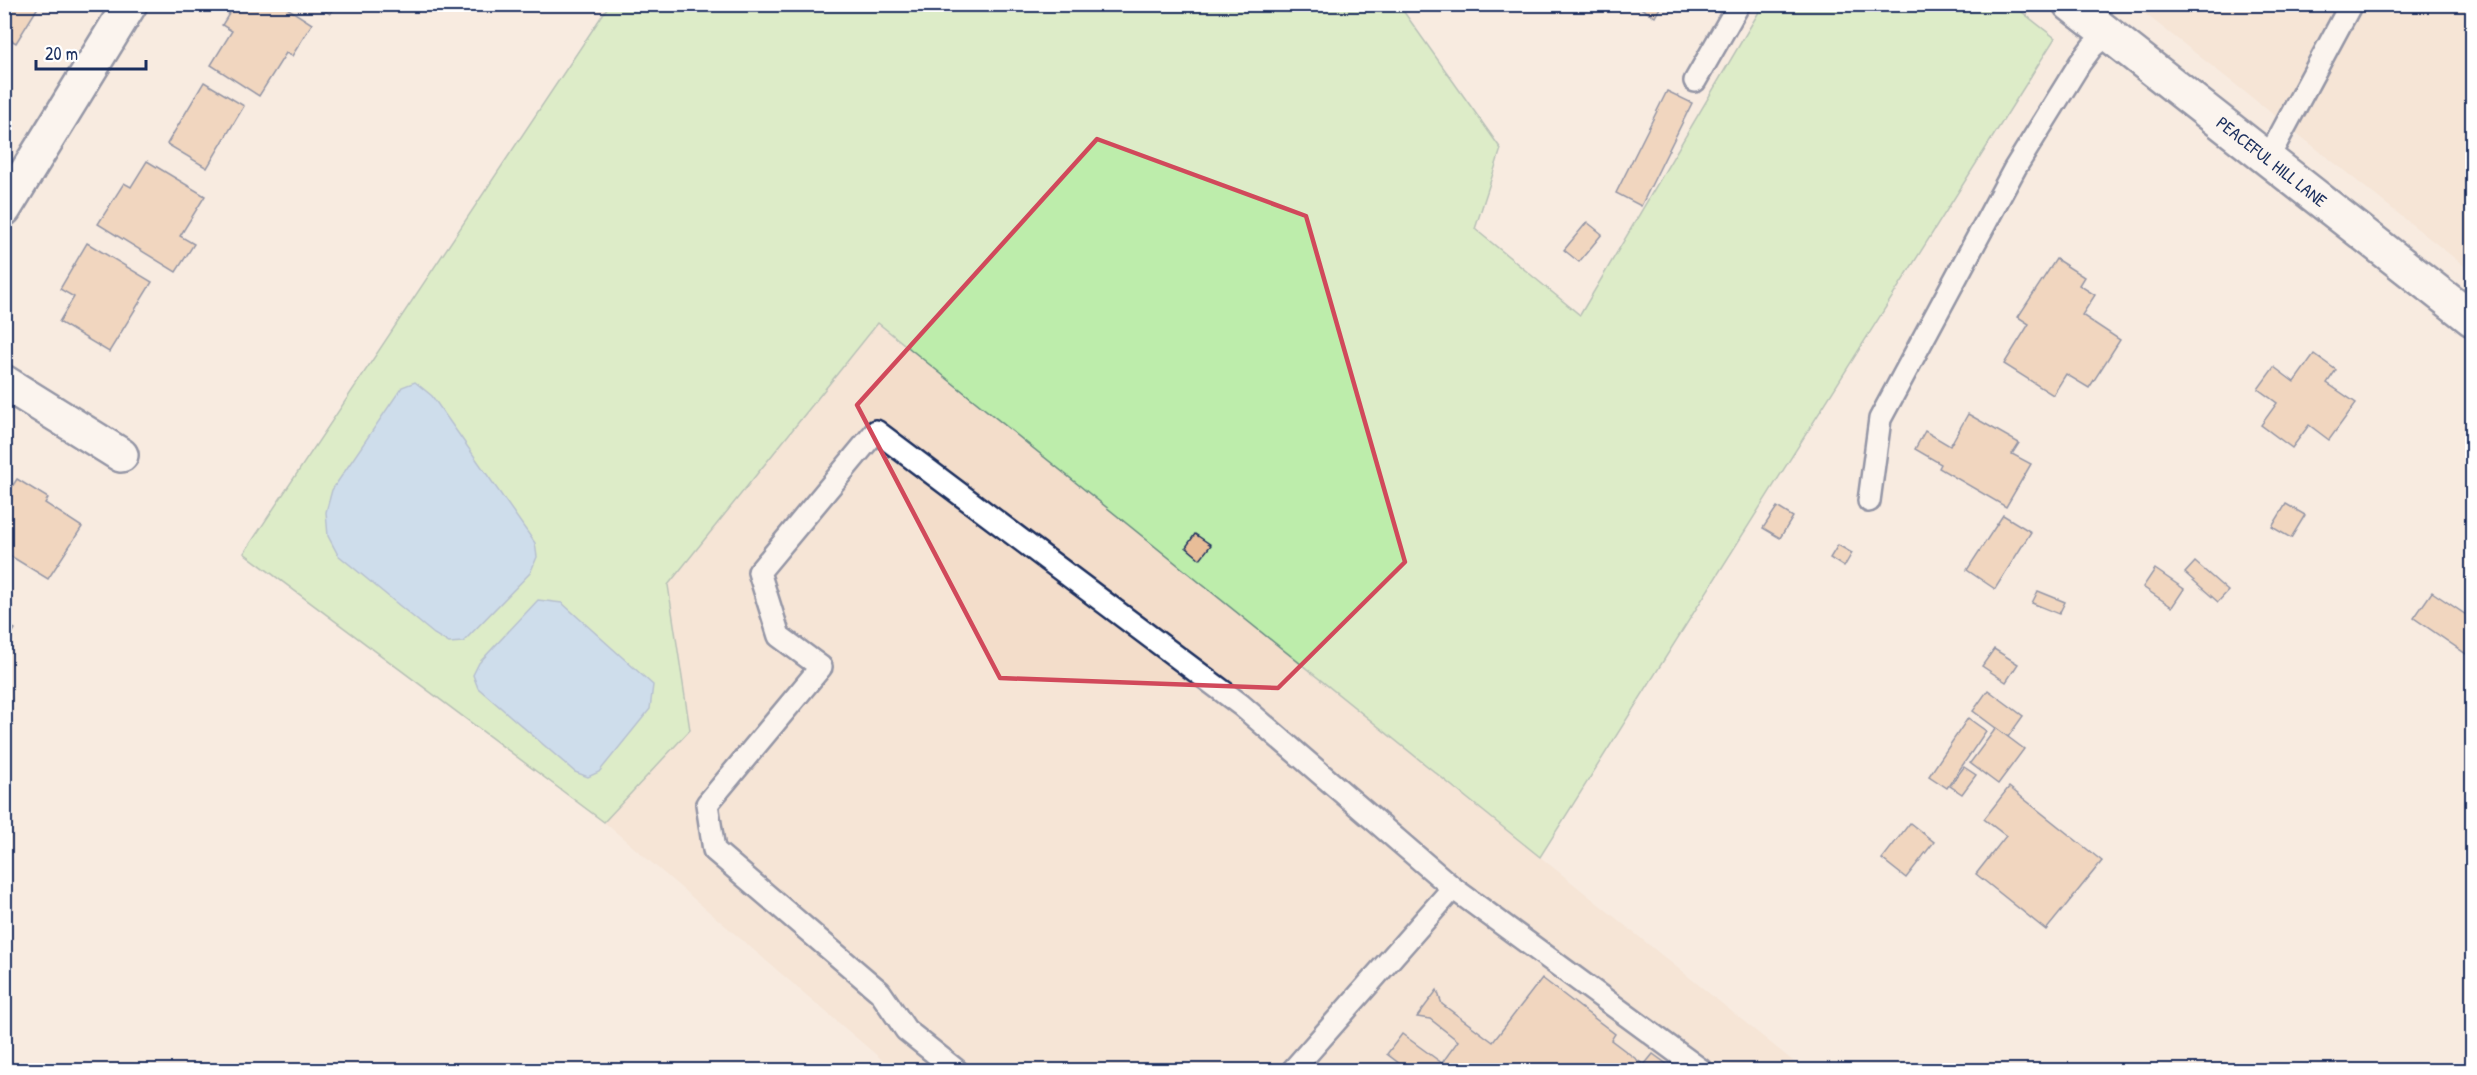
<svg xmlns="http://www.w3.org/2000/svg" width="2477" height="1075" viewBox="0 0 2477 1075" font-family="'Patrick Hand',sans-serif">
<style>
.built{fill:#f3ddca}
.green{fill:#bdedab;stroke:#6c8e84;stroke-width:1.5}
.water{fill:#9cccf8;stroke:#688dba;stroke-width:1.5}
.building{fill:#e8bd98;stroke:#1b2f5e;stroke-width:1.5}
.lines{fill:none;stroke-linecap:round;stroke-linejoin:round}
.service-casing{stroke:#1b2f5e;stroke-width:26}
.minor-casing{stroke:#1b2f5e;stroke-width:38}
.service{stroke:#fff;stroke-width:21}
.minor{stroke:#fff;stroke-width:33}
.marked{fill:none;stroke:#d1495b;stroke-width:4.5;stroke-linejoin:round}
.labels{text-anchor:middle;stroke-width:5;stroke-linejoin:round;paint-order:stroke}
.street-label{font-size:18px;fill:#1b2f5e;stroke:#fff}
</style>
<rect width="100%" height="100%" fill="#f8ebe0"/>
<filter id="ink" filterUnits="userSpaceOnUse"><feTurbulence type="fractalNoise" baseFrequency=".0167" numOctaves="2"/><feDisplacementMap in="SourceGraphic" scale="12" xChannelSelector="R" yChannelSelector="G"/><feConvolveMatrix kernelMatrix="1 2 1 2 8 2 1 2 1" color-interpolation-filters="sRGB"/></filter>
<g filter="url(#ink)">
<g class="built">
<polygon points="2134,5 2472,5 2472,272 2245,92"/>
<polygon points="878,322 1804,1070 894,1070 604,822 690,730 668,585"/>
</g>
<polygon class="green" points="609,5 1399,5 1501,149 1475,229 1580,315 1763,5 2013,5 2055,38 1540,857 878,323 668,585 690,730 604,822 244,553"/>
<g class="water">
<polygon points="415,382 432,396 535,543 537,557 530,573 463,642 449,643 434,634 338,555 328,536 326,512 332,490 402,387"/>
<polygon points="538,600 562,603 653,685 650,709 599,772 588,777 575,772 478,688 473,675 479,663"/>
</g>
<g class="building">
<polygon points="4,4 40,4 16,43 6,37 4,39"/>
<polygon points="235,4 281,4 312,24 292,56 286,53 259,96 211,65 232,31 222,25"/>
<polygon points="315,4 336,4 330,14"/>
<polygon points="1634,4 1662,4 1655,17"/>
<polygon points="1705,4 1727,4 1722,14"/>
<polygon points="204,82 244,106 207,168 167,144"/>
<polygon points="1667,91 1692,103 1641,206 1616,193"/>
<polygon points="147,161 205,196 180,236 194,244 176,272 98,224 124,183 131,187"/>
<polygon points="1587,222 1602,234 1579,262 1564,250"/>
<polygon points="87,243 152,282 109,352 59,322 74,297 60,289"/>
<polygon points="2056,259 2084,277 2079,285 2095,295 2082,315 2120,340 2089,388 2066,374 2053,395 2004,364 2029,324 2018,317"/>
<polygon points="2314,354 2336,370 2327,383 2356,403 2329,440 2309,425 2292,448 2261,425 2277,403 2258,389 2274,367 2294,382"/>
<polygon points="1968,414 2019,443 2012,454 2031,464 2006,507 1939,468 1941,464 1915,449 1925,431 1950,446"/>
<polygon points="17,479 48,498 45,503 82,527 48,579 4,552 4,499"/>
<polygon points="2286,504 2305,515 2291,538 2272,527"/>
<polygon points="1777,507 1793,517 1780,538 1763,528"/>
<polygon points="2003,515 2031,532 1995,589 1967,570"/>
<polygon points="1195,534 1211,545 1200,559 1186,547"/>
<polygon points="1838,545 1852,553 1844,567 1830,558"/>
<polygon points="2195,562 2228,591 2218,602 2185,573"/>
<polygon points="2155,569 2184,589 2172,607 2143,587"/>
<polygon points="2038,591 2065,602 2059,614 2032,603"/>
<polygon points="2432,592 2472,619 2472,658 2414,618"/>
<polygon points="4,623 15,629 6,643 4,642"/>
<polygon points="1994,649 2018,664 2006,682 1982,666"/>
<polygon points="1988,690 2023,716 2008,737 1973,711"/>
<polygon points="1968,718 1986,731 1947,788 1929,776"/>
<polygon points="1996,728 2024,749 1998,784 1970,763"/>
<polygon points="1964,767 1976,775 1962,794 1950,786"/>
<polygon points="2009,787 2102,861 2046,930 1976,874 2006,836 1984,819"/>
<polygon points="1910,823 1934,842 1906,878 1882,859"/>
<polygon points="1542,978 1615,1034 1611,1040 1644,1065 1653,1054 1675,1070 1408,1070 1387,1054 1402,1034 1442,1063 1458,1041 1430,1019 1417,1017 1437,990 1442,1004 1493,1042"/>
</g>
<g class="lines">
<g class="service-casing">
<g id="service">
<polyline points="1695,81 1739,4"/>
<polyline points="2267,160 2351,4"/>
<polyline points="1869,501 1880,419 2015,168 2080,63 2092,47 2107,34"/>
<polyline points="956,1070 906,1030 880,992 714,850 707,804 821,667 779,636 759,572 876,431 1241,705 1453,888"/>
<polyline points="1293,1070 1453,888 1701,1070"/>
</g>
</g>
<g class="minor-casing">
<g id="minor">
<path id="s1" d="M2070 4 2472 319"/>
<polyline points="4,209 130,4"/>
<polyline points="4,382 121,455"/>
</g>
</g>
<use href="#service" class="service"/>
<use href="#minor" class="minor"/>
</g>
</g>
<path d="M0 0H2477V1075H0ZM1097 139 1306 216 1405 562 1278 688 1000 678 857 405Z" fill="#f8ebe0" fill-opacity=".55" fill-rule="evenodd"/>
<path class="marked" d="M1097 139 1306 216 1405 562 1278 688 1000 678 857 405Z"/>
<g class="labels">
<g class="street-label">
<text dy="6" stroke="none"><textPath href="#s1" startOffset="256">PEACEFUL HILL LANE</textPath></text>
</g>
</g>
<rect width="2477" height="1075" fill="none" stroke="#fff" stroke-width="24"/>
<rect x="12" y="12" width="2453" height="1051" fill="none" stroke="#1b2f5e" stroke-width="2" filter="url(#ink)"/>
<path d="M36 60v9h110v-9" fill="none" stroke="#1b2f5e" stroke-width="3"/>
<text x="45" y="60" font-size="18" fill="#1b2f5e" stroke="#ffffff" stroke-width="4.5" paint-order="stroke">20 m</text>
</svg>
